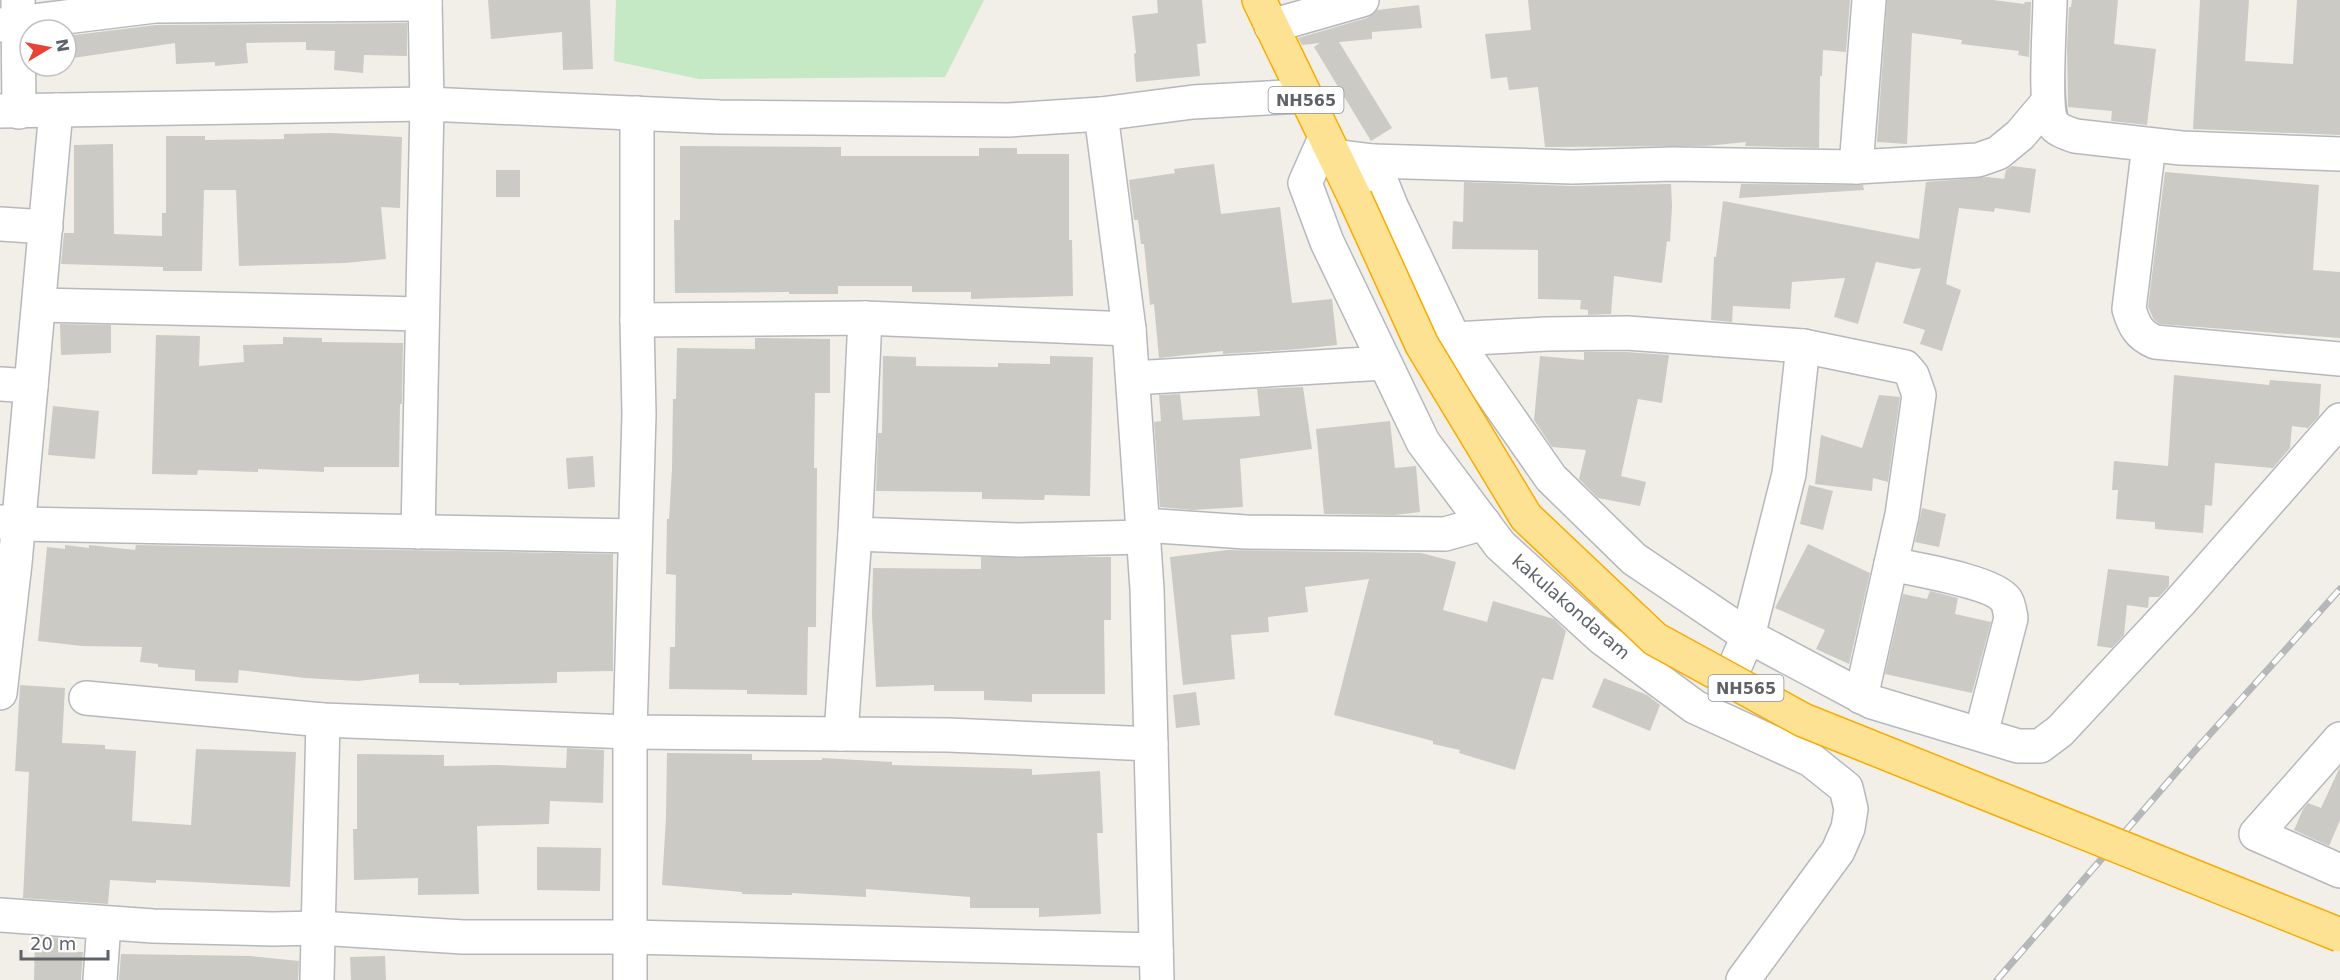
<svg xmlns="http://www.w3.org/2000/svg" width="2340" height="980" viewBox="0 0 2340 980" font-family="'DejaVu Sans',sans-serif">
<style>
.green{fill:#c5e8c5}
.building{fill:#cccac5}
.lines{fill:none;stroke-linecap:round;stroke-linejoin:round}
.minor-casing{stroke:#b5b8bc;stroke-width:36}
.highway-casing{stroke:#f9ab00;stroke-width:36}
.minor{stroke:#fff;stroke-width:33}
.highway{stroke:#fde293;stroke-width:33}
.rail-casing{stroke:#b6b7b8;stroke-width:7}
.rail{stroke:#fff;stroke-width:4.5;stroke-dasharray:14;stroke-linecap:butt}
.highway-bridge-casing{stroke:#f9ab00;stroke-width:36;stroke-linecap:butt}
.highway-bridge{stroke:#fde293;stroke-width:33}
.labels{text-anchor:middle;stroke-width:4.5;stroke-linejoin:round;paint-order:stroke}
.shield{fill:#fff;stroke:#8f9295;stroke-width:1.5}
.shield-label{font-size:16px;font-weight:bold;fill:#5f6368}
.street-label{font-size:18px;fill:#5f6368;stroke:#fff}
</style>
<rect width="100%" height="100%" fill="#f1efe8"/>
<polygon class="green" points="616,0 984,0 945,77 699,79 614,61"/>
<g class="building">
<polygon points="488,0 590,0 593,69 563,70 562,32 491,39"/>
<polygon points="1157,0 1202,0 1206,43 1197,44 1200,76 1136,82 1134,54 1136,53 1132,16 1158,13"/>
<polygon points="1528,0 1850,0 1846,52 1823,50 1822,76 1820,76 1819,148 1745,146 1746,142 1706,146 1545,147 1538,87 1509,90 1507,77 1491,79 1485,34 1531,30"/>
<polygon points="1887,0 1993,0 2024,4 2025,2 2031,2 2029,57 2018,55 2019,51 1961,44 1962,40 1912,33 1907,144 1877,142"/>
<polygon points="2072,0 2118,0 2114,44 2156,49 2147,125 2111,121 2112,111 2068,107 2067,46 2069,7 2071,7"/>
<polygon points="2200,0 2249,0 2245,61 2293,64 2297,0 2340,0 2340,135 2193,129"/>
<polygon points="1419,5 1422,28 1372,32 1372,39 1339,42 1392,128 1371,141 1314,47 1320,43 1302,45 1298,38 1367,18 1377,10"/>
<polygon points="407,23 407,56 364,55 363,73 334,70 335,51 306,50 306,42 246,43 248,63 215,66 215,62 176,64 175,43 66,59 66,36 156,25"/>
<polygon points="331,133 402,137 400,208 381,207 386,259 345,263 239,266 236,190 204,190 202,271 163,271 163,267 61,264 64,233 74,233 74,145 113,144 114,234 162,236 162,213 166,213 166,136 205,136 205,140 284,139 284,134"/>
<polygon points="680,146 841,147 841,156 979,156 979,148 1017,148 1017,154 1069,154 1069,240 1072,240 1073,296 971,299 971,292 912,292 912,286 838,286 838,294 789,294 789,292 675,293 674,220 680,220"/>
<polygon points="1214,164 1221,214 1280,207 1292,303 1332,299 1337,345 1299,349 1223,354 1223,351 1159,358 1154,304 1150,305 1144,244 1141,244 1138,220 1134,220 1129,180 1175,173 1174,169"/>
<polygon points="2012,166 2036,169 2030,213 1995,208 1994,212 1959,208 1946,284 1961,290 1942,351 1920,344 1925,330 1903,323 1921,268 1913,269 1876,262 1858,324 1834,317 1845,278 1792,282 1790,309 1733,306 1732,322 1711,320 1714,257 1716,257 1723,201 1919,239 1926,182 1987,177 2004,179 2006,170"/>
<rect x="496" y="170" width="24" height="27"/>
<polygon points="2165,172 2319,185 2313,270 2340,272 2340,338 2160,324 2154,320 2148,307"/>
<polygon points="1464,182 1571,186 1671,184 1672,206 1670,242 1667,241 1662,283 1614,276 1611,314 1588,315 1588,310 1580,309 1581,300 1538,299 1538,250 1452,249 1453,221 1463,222"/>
<polygon points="1741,184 1863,185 1864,190 1739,198"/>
<polygon points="60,324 111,325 111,353 61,355"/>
<polygon points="156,335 200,336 199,366 244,362 243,345 283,344 283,337 322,338 322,342 403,343 402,404 400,404 399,467 324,467 324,472 258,469 258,472 198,470 197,475 152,474"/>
<polygon points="755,338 830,339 830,393 815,393 814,468 817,468 816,627 808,627 807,695 747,694 747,690 669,689 670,647 675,647 676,575 666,574 667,519 669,519 672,469 673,399 676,399 677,348 755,349"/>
<polygon points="1584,352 1626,352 1669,355 1662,403 1638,399 1621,476 1646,482 1640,506 1598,498 1579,479 1586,450 1552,447 1534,420 1540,356 1584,360"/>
<polygon points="883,356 916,357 916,366 998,367 998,363 1050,364 1050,356 1093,357 1090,496 1045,495 1044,500 982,499 982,492 876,491 878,433 882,433"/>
<polygon points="2174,375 2269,385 2270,380 2321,384 2319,416 2308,428 2292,426 2290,448 2273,468 2215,463 2212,506 2205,505 2203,533 2155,529 2155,522 2116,519 2118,490 2112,490 2114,461 2168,466"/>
<polygon points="1303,387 1312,449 1240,459 1243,507 1192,510 1160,507 1154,422 1161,421 1159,395 1180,394 1183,420 1260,416 1257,389"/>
<polygon points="1879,395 1900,397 1888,482 1873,478 1872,491 1815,484 1821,435 1862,448"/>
<polygon points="53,406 99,411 95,459 48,455"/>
<polygon points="1390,421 1395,468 1416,466 1420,512 1395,515 1324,514 1316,429"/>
<polygon points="593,456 595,487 568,489 566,458"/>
<polygon points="1809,485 1833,491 1823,530 1800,524"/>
<polygon points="1922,508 1946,514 1939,547 1915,542"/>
<polygon points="1808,544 1870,573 1849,664 1816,649 1825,630 1775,608"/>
<polygon points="65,545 89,548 89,545 135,550 136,545 613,554 613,671 557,672 557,683 459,685 459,683 419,683 419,674 358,681 305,678 239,670 238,683 195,681 195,670 158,667 158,664 140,662 142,647 82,646 38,641 47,547 65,549"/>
<polygon points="1228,550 1421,553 1456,562 1443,610 1487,622 1493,601 1554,619 1566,631 1553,680 1542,678 1515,770 1459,753 1460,750 1433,744 1433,741 1334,715 1369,579 1305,587 1308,612 1268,617 1269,632 1231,635 1235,679 1183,685 1170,557"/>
<polygon points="981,557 1111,557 1111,620 1104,620 1105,694 1032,694 1032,702 984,700 984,691 934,691 934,685 876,687 872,615 873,568 981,569"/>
<polygon points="2108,569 2169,576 2169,586 2159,597 2149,597 2148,608 2127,605 2124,635 2112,648 2097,646"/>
<polygon points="1930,591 1958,598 1955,614 1991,622 1972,693 1885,674 1903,594 1927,599"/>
<polygon points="1604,678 1647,695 1660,705 1650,731 1592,707"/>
<polygon points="20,685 65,688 62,743 105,745 105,749 136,751 132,821 191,825 196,749 296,752 290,887 156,880 156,883 110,880 108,904 23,898 29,772 15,771"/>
<polygon points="1196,692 1200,725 1176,728 1173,695"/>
<polygon points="567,748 604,750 603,803 550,801 549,824 477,826 479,894 418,895 418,878 354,880 353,829 357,829 357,754 444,755 444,766 498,765 566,768"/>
<polygon points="667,753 752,754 752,760 822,760 822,758 892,762 892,765 1032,769 1032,775 1100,771 1103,833 1097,833 1101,914 1039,917 1039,908 970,908 970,897 866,889 866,897 792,893 792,895 742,894 742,892 662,885 666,817"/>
<polygon points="2340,767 2340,820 2329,846 2294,830 2303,809 2308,803 2321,808"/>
<polygon points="537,847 601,848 600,891 537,890"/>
<polygon points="35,936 75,939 75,952 83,952 81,980 34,980"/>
<polygon points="121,954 250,956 299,961 298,980 119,980"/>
<polygon points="385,956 386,980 351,980 350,957"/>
</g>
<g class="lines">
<g class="minor-casing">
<g id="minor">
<polyline points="18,0 19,112"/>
<path d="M2050 0C2050 22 2043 112 2054 125 2059 131 2067 133 2075 136L2181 148 2340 154"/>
<polyline points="0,25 155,6 425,4"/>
<polyline points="1271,26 1362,0"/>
<polyline points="0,111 427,104 720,117 1009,120 1101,114 1193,102 1304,96"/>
<polyline points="1101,114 1129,329 1147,589 1157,980"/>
<polyline points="1325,138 1305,183 1327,242 1423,442 1500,545 1602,638 1695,707 1811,760 1846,788 1851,809 1848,828 1838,851 1743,980"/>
<path d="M2149 145 2129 309C2134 326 2139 335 2155 342L2340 359"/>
<polyline points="1334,156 1373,161 1391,206 1454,339 1551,478 1634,559 1748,636 1872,702 2018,746 2040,746 2060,731 2180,602 2340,420"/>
<polyline points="1373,161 1572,167 1673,164 1856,167 1869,0"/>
<polyline points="1856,167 1978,160 1998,153 2020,135 2047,103"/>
<polyline points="0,224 46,227"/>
<polyline points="39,305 421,314"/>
<polyline points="865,318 855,534 1019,540 1143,537"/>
<polyline points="637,320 865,318 1129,329"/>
<polyline points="1454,339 1547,334 1627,333 1803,346 1905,367 1912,375 1919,395 1902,515 1861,697"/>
<polyline points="1133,378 1384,363"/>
<polyline points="0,384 31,386"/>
<polyline points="0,522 19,524 635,536"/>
<polyline points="1143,525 1246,532 1445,534 1484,523"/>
<polyline points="418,532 427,104 425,0"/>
<polyline points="855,534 841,734 948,735 1151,744"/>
<path d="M1891 564C1914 569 1994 582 2006 600 2009 604 2010 613 2011 618L1981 734"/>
<polyline points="1730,678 1748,636 1789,474 1803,346"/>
<polyline points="0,693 15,563 56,110"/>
<polyline points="86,698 323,720 630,732 841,734"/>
<polyline points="2340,739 2256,834 2340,871"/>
<polyline points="0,915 153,926 273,929 318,928 463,937 630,937 1156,950"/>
<polyline points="100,980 104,923"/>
<polyline points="317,980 323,720"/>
<polyline points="630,980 630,732 639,414 637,320 637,113"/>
</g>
</g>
<g class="highway-casing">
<polyline id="highway" points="1259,0 1355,198"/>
</g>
<use href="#minor" class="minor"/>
<use href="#highway" class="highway"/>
<g class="rail-casing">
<polyline id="rail" points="1997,980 2193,753 2340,589"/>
</g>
<use href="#rail" class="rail"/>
<g class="highway-bridge-casing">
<polyline id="highway-bridge" points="1355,198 1422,345 1526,517 1655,639 1803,720 2340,935"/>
</g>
<use href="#highway-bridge" class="highway-bridge"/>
</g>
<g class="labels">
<g class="shield">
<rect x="1268.5" y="87" width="75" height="26" rx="4.5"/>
<rect x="1708.5" y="675" width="75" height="26" rx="4.5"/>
</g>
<g class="shield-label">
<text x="1306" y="106">NH565</text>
<text x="1746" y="694">NH565</text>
</g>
<g class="street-label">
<text transform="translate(1571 607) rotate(41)" y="6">kakulakondaram</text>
</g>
</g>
<g transform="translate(48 48) rotate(80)"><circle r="28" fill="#ffffff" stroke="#bfc1c3" stroke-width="1.5"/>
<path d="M0-4.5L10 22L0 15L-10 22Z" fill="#ea4335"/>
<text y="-9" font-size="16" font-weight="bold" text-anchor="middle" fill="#5f6368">N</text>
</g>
<path d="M21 950v9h87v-9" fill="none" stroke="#5f6368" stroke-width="3"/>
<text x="30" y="950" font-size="18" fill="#5f6368" stroke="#ffffff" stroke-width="4.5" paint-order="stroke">20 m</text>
</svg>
